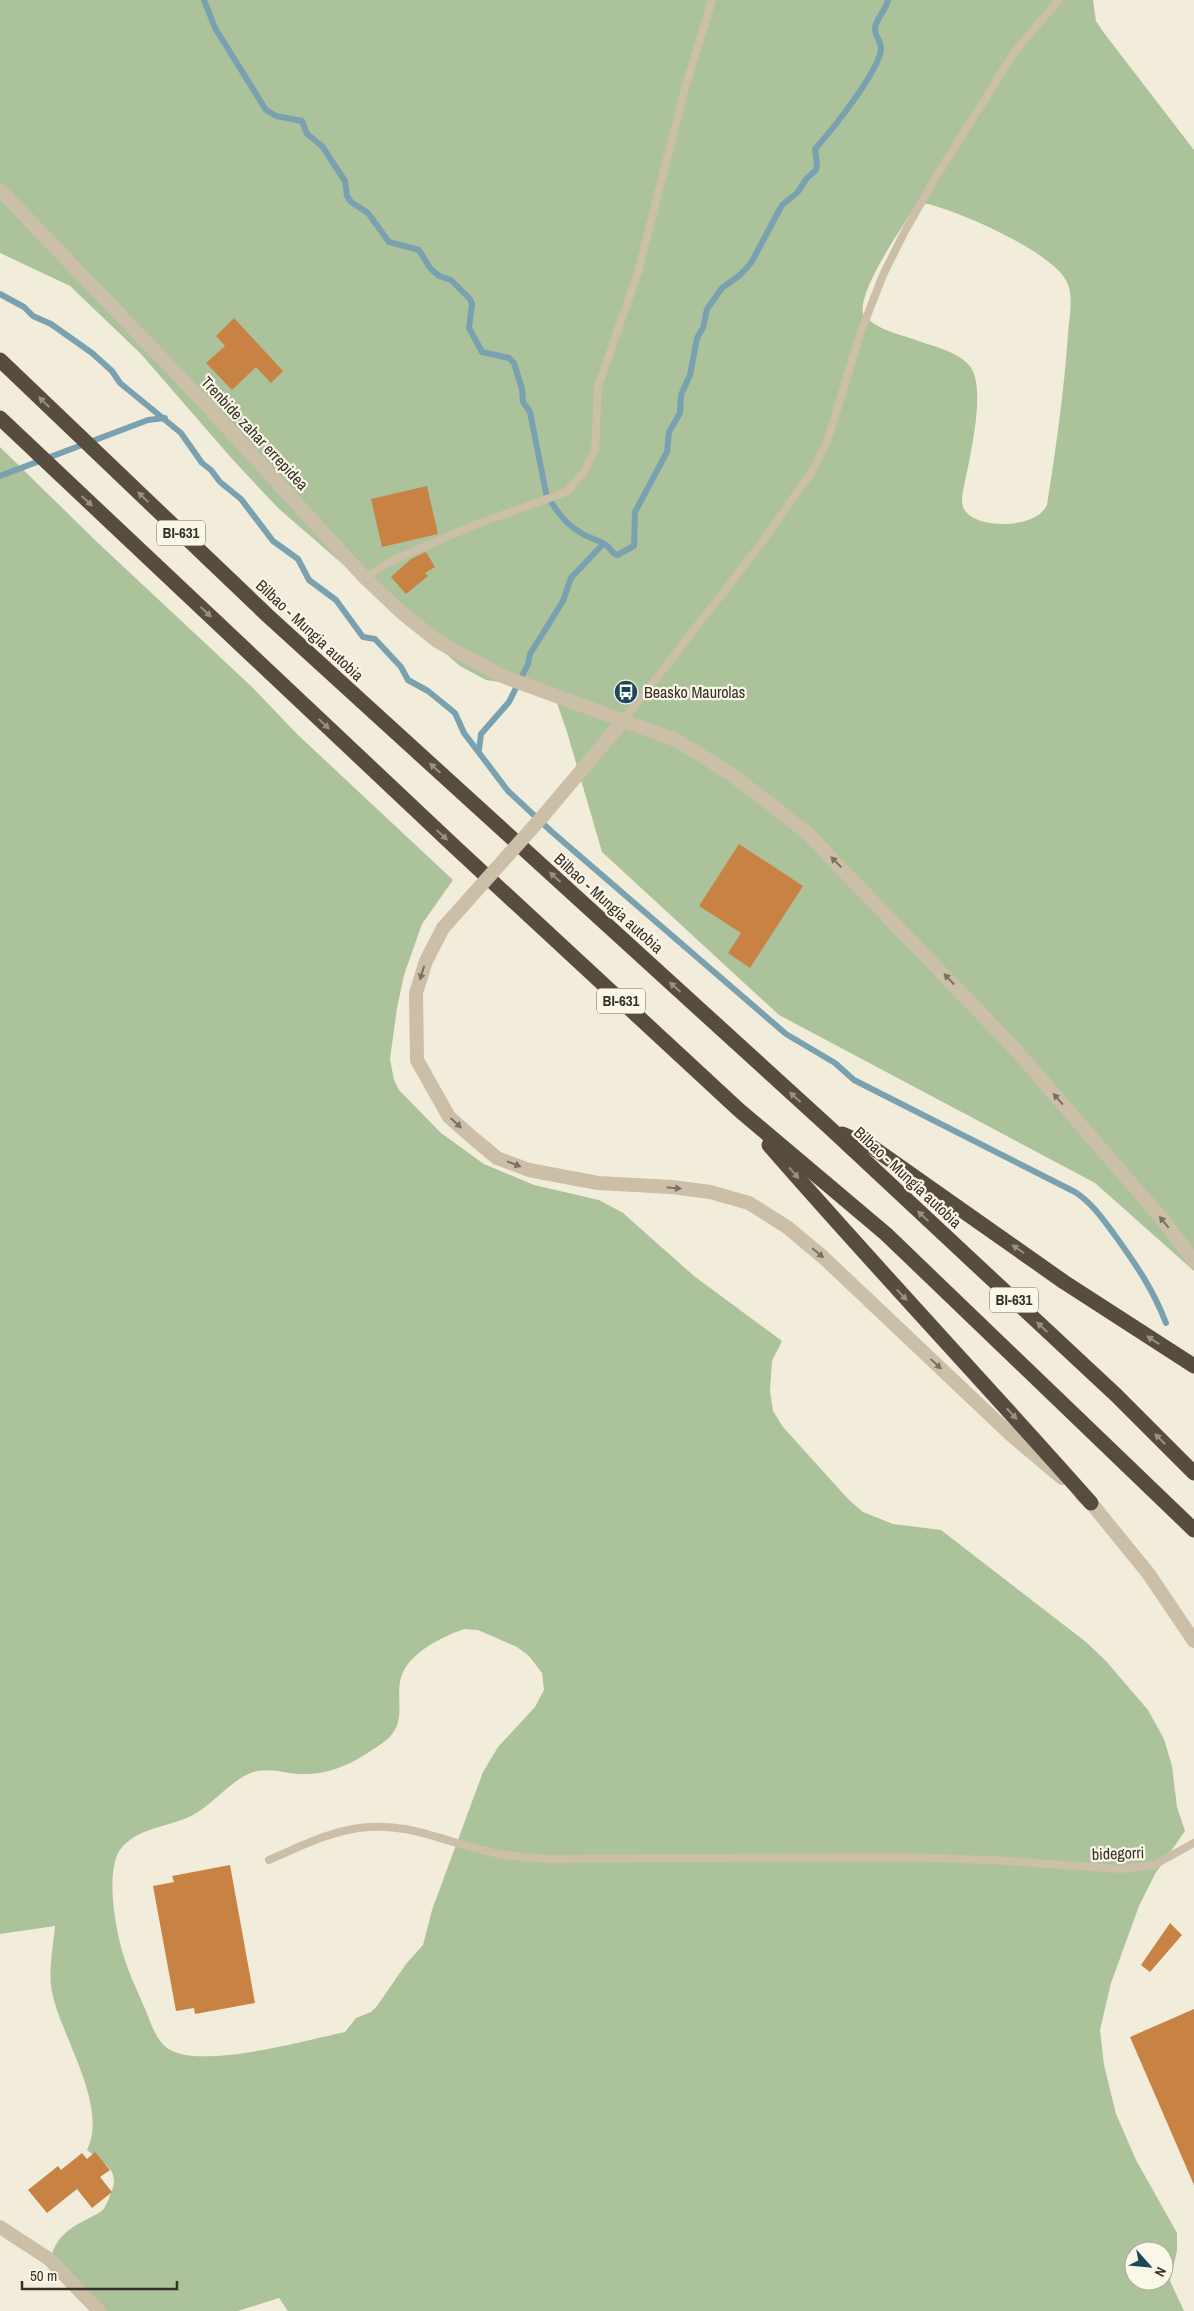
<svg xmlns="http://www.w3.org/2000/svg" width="1194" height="2311" viewBox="0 0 1194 2311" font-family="'Archivo Narrow',sans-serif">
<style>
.green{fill:#acc29b;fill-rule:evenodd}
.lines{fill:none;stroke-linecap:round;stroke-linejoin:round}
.stream{stroke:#7aa1b0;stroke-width:6}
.building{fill:#c88244}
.service{stroke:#cbbfa7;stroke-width:8}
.minor{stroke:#cbbfa7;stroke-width:14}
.tertiary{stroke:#cbbfa7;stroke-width:14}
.motorway{stroke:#584c3f;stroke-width:15}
.tertiary-bridge{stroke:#cbbfa7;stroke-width:14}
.oneway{fill:#999083}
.oneway2{fill:#7a7061}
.labels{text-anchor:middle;stroke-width:4.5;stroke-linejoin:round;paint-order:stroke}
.shield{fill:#faf6e8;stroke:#726b62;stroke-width:1}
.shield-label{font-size:15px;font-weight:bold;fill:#373028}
.street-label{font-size:16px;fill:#373028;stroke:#faf6e8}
.poi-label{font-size:16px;fill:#373028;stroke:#faf6e8;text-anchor:start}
</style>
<rect width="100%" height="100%" fill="#f2eddb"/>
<g class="green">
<path d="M0 0H1093L1096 21 1104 33 1194 150V1271L1095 1183 779 1015 602 852 567 732 552 689 486 680 460 666 278 508 233 460 141 354 70 286 0 253ZM918 202C952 207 1052 251 1067 282 1074 297 1069 318 1068 334 1064 392 1056 448 1047 505 1037 528 981 530 966 512 962 508 962 502 962 497 967 468 989 387 969 365 955 350 931 346 913 339 895 333 876 329 863 314 858 289 904 225 918 202Z"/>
<path d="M0 447 97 542 252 687 297 734 453 880 422 924 404 975 397 1008 390 1059 394 1080 399 1090 441 1133 484 1164 534 1185 599 1200 623 1213 694 1276 782 1341 772 1361 770 1391 773 1411 783 1427 849 1500 863 1512 893 1524 941 1530 1086 1642 1106 1661 1148 1710 1164 1739 1172 1766 1177 1807 1185 1831 1155 1874 1139 1906 1111 1983 1100 2030 1104 2065 1116 2114 1136 2160 1177 2233V2251L1170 2281 1184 2311H288L279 2298 238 2311H99L52 2254C60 2229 80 2224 100 2212 105 2209 108 2201 110 2195 122 2171 105 2164 87 2150 109 2106 61 2037 52 1992 48 1971 53 1947 55 1926L0 1934ZM464 1629 478 1630 517 1647 529 1656 542 1673 544 1690 535 1707 498 1747 483 1772 432 1910 423 1945 406 1964 377 2006 371 2012 356 2018 345 2032C307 2040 198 2071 167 2048 157 2040 152 2027 148 2016 140 1996 130 1977 124 1957 116 1932 103 1867 123 1846 142 1827 168 1827 191 1816 214 1805 232 1777 257 1771 273 1768 288 1774 303 1774 334 1775 360 1759 384 1742 411 1721 392 1696 403 1672 413 1651 444 1636 464 1629ZM1134 2251H1164V2281H1134Z"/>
</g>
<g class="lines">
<g class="stream">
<path d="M204 0 215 28 266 110 276 116 302 121 307 134 322 146 345 181 347 196 351 202 368 213 389 242 419 250 430 268 439 276 451 280 470 299 472 304 469 328 482 352 509 358 514 363 522 389 523 402 530 412 546 493C555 510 565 524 581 533 589 538 599 540 606 545 611 548 611 553 617 555L634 546 635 512 667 452 669 432 680 413 681 395 690 375 697 338 703 328 707 309 722 288 740 275 751 263 782 205 797 193 807 178 816 170 817 165 815 149C832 130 877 74 881 50 882 40 872 35 876 24 879 16 886 9 888 0"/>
<path d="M0 294 24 307 33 316 51 324 92 353 112 371 120 383 181 433 202 463 211 470 220 482 241 499 273 541 298 559 309 580 336 600 363 637 375 639 401 667 408 680 428 691 455 713 464 733 508 791 552 832 786 1034 835 1063 854 1080 1075 1192C1092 1203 1102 1218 1114 1234 1135 1263 1153 1289 1166 1323"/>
<polyline points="0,476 148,420 165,418"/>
<polyline points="479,750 481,734 509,702 528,664 530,654 563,601 571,578 603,544"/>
</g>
</g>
<g class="building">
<polygon points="234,318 283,371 271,383 256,367 232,390 206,363 225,346 216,336"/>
<polygon points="427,486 438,534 382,547 371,499"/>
<polygon points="426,552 435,567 425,573 428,576 406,594 391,577 411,559"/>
<polygon points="739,844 803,886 750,968 728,953 741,933 699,906"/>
<polygon points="230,1865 255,2003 195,2014 194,2008 176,2011 153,1886 174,1882 172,1876"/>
<polygon points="1170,1923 1182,1935 1150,1972 1141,1965"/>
<polygon points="1194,2009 1194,2185 1130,2037"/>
<polygon points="95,2152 110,2170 100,2177 112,2192 92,2208 77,2189 47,2213 28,2190 58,2166 61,2170 82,2153 87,2159"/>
</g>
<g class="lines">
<g class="service">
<polyline points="365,578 391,561 472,526 566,492 584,472 595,449 598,387 638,272 684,92 712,0"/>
<polyline points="623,721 764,540 812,471 828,439 860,334 883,275 905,231 937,175 1016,50 1059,0"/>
<path d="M269 1860C297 1848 328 1832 359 1828 408 1821 444 1842 490 1852 508 1857 528 1857 547 1859L899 1857 991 1860 1121 1869 1154 1865 1194 1843"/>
</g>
<polyline class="minor" points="0,2227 49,2259 99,2311"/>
<g class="tertiary">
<polyline points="0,190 199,397 365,578 401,612 437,641 502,676 676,740 731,774 806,832 1016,1050 1162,1219 1194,1261"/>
<polyline points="443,928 426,961 416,993 417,1060 449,1117 473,1138 497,1158 529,1170 598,1183 672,1187 710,1192 749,1203 787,1227 823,1257 1010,1434 1062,1478"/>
<polyline points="1082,1495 1091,1503 1148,1573 1194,1641"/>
</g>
<g class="motorway">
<polyline points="0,360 267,615 831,1129 1116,1395 1194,1473"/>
<polyline points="0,418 455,847 739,1110 886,1234 1194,1530"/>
<polyline points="842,1134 872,1147 1064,1282 1194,1366"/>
<path d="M769 1145C875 1267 985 1383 1091 1503"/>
</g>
<polyline class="tertiary-bridge" points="443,928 543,816 623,721"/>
</g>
<defs><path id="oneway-solid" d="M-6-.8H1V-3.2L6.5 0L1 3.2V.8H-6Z" transform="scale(1.25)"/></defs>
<g class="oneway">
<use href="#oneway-solid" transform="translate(44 402) rotate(-136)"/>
<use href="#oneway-solid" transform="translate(143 497) rotate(-136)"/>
<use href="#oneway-solid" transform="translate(87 501) rotate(43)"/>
<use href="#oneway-solid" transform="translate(206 612) rotate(43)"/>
<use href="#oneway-solid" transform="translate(324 724) rotate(43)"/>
<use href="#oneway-solid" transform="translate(435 768) rotate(-138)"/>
<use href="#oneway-solid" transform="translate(442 835) rotate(43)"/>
<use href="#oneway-solid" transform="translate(555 877) rotate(-138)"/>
<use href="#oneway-solid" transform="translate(675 987) rotate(-138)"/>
<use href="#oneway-solid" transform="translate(795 1097) rotate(-138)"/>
<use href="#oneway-solid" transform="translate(794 1173) rotate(49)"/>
<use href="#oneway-solid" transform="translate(923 1216) rotate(-137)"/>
<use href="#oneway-solid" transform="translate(1018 1249) rotate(-145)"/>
<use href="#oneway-solid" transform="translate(902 1295) rotate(47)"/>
<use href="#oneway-solid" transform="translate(1042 1327) rotate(-137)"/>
<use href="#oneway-solid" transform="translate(1153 1340) rotate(-147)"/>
<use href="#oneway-solid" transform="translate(1012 1414) rotate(47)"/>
<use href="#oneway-solid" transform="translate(1160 1439) rotate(-135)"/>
</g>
<g class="oneway2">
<use href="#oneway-solid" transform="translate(836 862) rotate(-135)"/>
<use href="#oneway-solid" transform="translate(422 973) rotate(107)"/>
<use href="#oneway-solid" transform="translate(949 979) rotate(-133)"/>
<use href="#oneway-solid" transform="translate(1058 1099) rotate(-131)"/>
<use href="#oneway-solid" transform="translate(456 1123) rotate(42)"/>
<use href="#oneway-solid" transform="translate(514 1164) rotate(21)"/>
<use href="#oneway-solid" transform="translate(674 1188) rotate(6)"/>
<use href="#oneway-solid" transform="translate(1164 1222) rotate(-129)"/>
<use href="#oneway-solid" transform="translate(818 1253) rotate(40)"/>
<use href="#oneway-solid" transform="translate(936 1364) rotate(43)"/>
</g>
<defs>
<g id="bus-disc" transform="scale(1.25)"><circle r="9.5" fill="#1d4859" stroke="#faf6e8"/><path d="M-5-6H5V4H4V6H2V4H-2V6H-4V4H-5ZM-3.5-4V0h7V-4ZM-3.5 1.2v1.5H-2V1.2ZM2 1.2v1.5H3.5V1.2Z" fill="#fff"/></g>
</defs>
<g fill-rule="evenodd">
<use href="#bus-disc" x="626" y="692"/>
</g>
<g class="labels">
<g class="shield">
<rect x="157" y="520.5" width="48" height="25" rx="4"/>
<rect x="597" y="988.5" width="48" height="25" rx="4"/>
<rect x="990" y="1287.5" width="48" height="25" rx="4"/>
</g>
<g class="shield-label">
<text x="181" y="538">BI-631</text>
<text x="621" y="1006">BI-631</text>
<text x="1014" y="1305">BI-631</text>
</g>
<g class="street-label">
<text transform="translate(255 433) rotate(47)" y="6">Trenbide zahar errepidea</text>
<text transform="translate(310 630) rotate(43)" y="6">Bilbao - Mungia autobia</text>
<text transform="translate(609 903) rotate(42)" y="6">Bilbao - Mungia autobia</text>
<text transform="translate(908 1177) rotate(43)" y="6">Bilbao - Mungia autobia</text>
<text transform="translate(1118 1853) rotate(-2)" y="6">bidegorri</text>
</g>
<g class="poi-label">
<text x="644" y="698">Beasko Maurolas</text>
</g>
</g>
<g transform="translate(1149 2266) rotate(117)"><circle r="24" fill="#faf6e8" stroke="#aca79b"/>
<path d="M0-4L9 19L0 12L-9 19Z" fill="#1d4859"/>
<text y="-8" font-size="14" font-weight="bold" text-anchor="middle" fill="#373028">N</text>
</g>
<path d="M22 2281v8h155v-8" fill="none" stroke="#373028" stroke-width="2.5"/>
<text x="30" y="2281" font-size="15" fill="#373028" stroke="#faf6e8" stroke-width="4" paint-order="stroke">50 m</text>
</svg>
